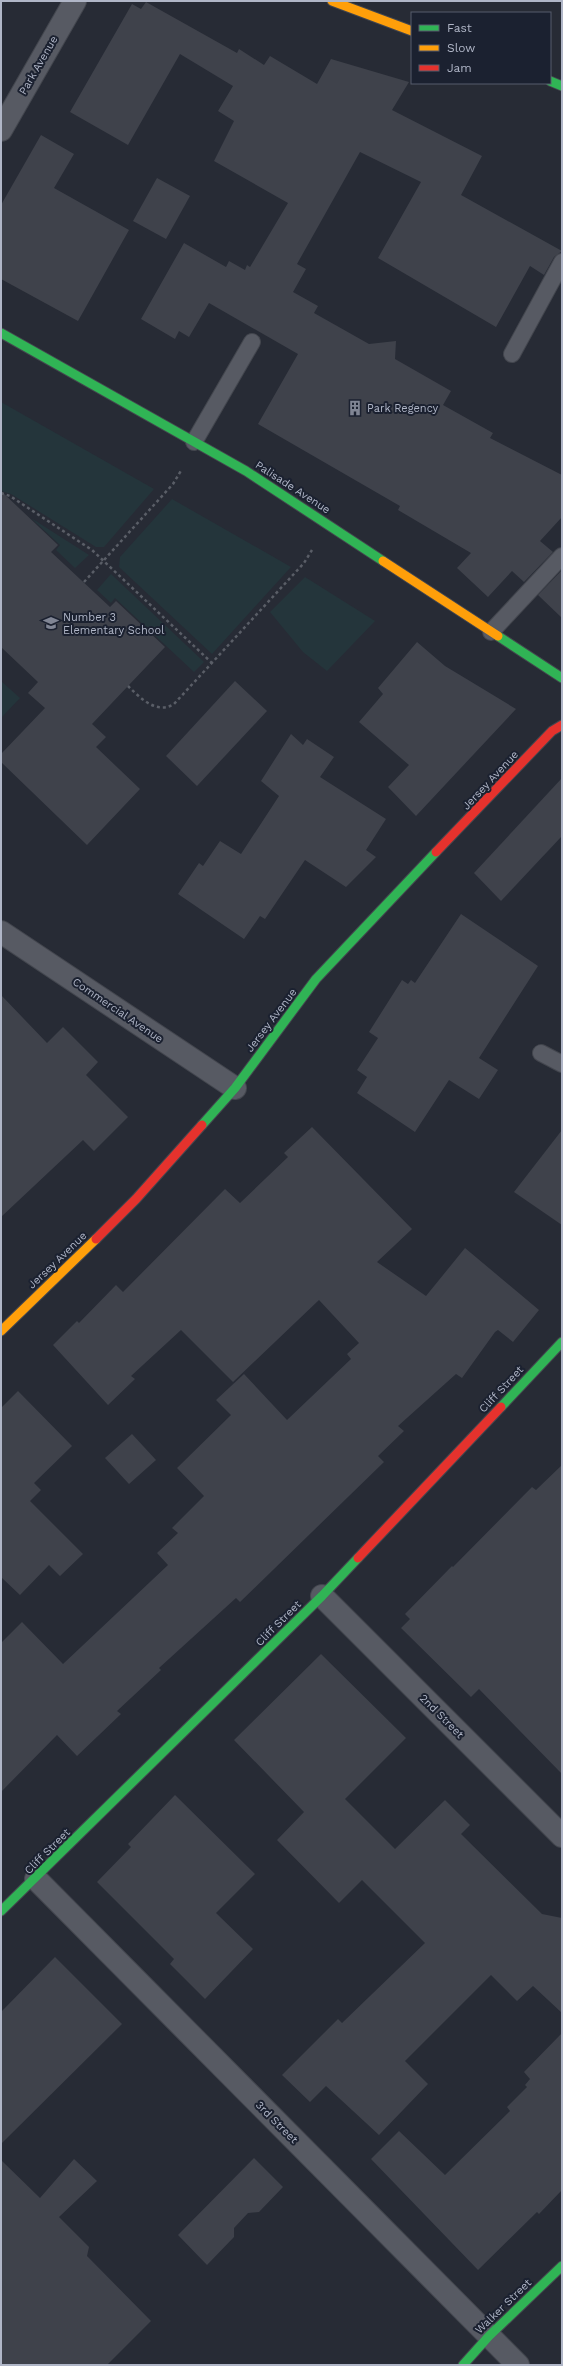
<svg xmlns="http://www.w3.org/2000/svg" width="563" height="2366" viewBox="0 0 563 2366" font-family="'Work Sans',sans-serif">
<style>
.green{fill:#24353b}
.building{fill:#3f424b}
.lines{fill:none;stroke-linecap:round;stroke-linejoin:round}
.lane-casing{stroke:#43464e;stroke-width:18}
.street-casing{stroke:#43464e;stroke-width:24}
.fast-casing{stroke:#43464e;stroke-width:11}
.slow-casing{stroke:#43464e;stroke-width:11}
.jam-casing{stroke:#43464e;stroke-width:11}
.path{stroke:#5a5e67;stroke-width:2.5;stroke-dasharray:3 3;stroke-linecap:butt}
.lane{stroke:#575a63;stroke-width:16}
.street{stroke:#575a63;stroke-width:22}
.fast{stroke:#30b455;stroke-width:9}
.slow{stroke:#ff9f0a;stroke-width:9}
.jam{stroke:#e5322d;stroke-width:9}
.labels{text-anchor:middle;stroke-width:4;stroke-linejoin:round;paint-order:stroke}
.street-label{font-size:11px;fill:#b0b6c7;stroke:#1b2130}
.poi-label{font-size:11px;fill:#b0b6c7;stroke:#1b2130;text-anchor:start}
</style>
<rect width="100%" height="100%" fill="#272b35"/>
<g class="green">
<polygon points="1,402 154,489 104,547 96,547 11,494 1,491"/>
<polygon points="172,499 291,567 212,654 119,567 120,557"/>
<polygon points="31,518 89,555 75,568 56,550 60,545"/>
<polygon points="111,574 204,662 194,672 115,598 111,603 97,590"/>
<polygon points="305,577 375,621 327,671 303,652 270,612"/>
<polygon points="1,681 20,698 1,718"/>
</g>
<g class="building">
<polygon points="146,2 237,53 239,49 264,65 270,56 317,84 331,59 409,82 392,110 482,156 461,195 562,251 554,257 544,275 530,266 496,327 378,258 421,182 360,152 297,264 306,269 293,292 318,306 314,313 369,344 396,341 395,359 451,391 443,405 493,433 490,438 562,475 562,517 540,541 553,552 524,582 512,571 488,597 457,568 471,553 398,510 400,506 258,424 298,354 209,303 189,337 179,331 175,339 141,319 184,243 226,267 229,261 245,270 247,265 250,267 288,203 214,161 234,121 218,111 233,86 180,54 128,145 70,112 132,4 141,9"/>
<polygon points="41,135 74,154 54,188 129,230 78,321 1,279 1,205"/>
<polygon points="157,178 190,196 166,239 133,221"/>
<polygon points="1,491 58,545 51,552 110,607 116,601 165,647 92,724 106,737 96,747 140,789 87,845 1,762 1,754 45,708 28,693 38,682 1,647"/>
<polygon points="562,570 562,618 538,595"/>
<polygon points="417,642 445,666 516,709 416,816 388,787 409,765 359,722 383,694 378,688"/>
<polygon points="235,681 267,711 197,786 166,756"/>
<polygon points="291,734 303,745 307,739 334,757 320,777 386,819 366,850 376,857 346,887 305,860 265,919 260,916 244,939 178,894 199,863 203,866 220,841 241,854 279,796 261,781"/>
<polygon points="562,778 562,836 501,901 474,873"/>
<polygon points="461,914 538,966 479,1058 498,1070 479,1099 449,1080 415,1132 357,1093 367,1077 357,1070 378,1038 369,1032 402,980 408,984 411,980 415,983"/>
<polygon points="1,995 47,1043 63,1027 98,1062 86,1075 128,1117 94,1151 83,1140 1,1217"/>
<polygon points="312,1127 412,1229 377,1262 426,1296 465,1248 539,1310 513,1342 498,1330 495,1332 462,1378 456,1374 398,1426 404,1431 378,1456 384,1462 240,1602 236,1598 159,1668 161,1670 117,1711 121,1714 77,1756 57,1735 1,1792 1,1643 22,1622 63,1664 168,1565 157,1553 178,1533 172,1528 204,1496 177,1468 231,1415 216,1400 244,1374 287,1420 351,1359 347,1354 359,1343 319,1300 233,1382 181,1330 131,1376 135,1379 108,1405 53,1345 77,1321 79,1323 116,1285 123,1292 225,1189 240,1203 288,1157 284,1153"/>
<polygon points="562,1130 562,1225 514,1192"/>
<polygon points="18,1391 72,1446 34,1483 41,1490 30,1501 83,1554 60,1576 49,1565 20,1595 1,1577 1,1408"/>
<polygon points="132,1434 156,1460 129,1484 105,1458"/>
<polygon points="562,1465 562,1774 479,1689 471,1697 401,1628 410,1619 405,1614 452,1566 453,1567 532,1487 536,1490"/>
<polygon points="321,1654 406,1738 345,1799 395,1849 445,1800 470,1825 461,1834 542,1914 562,1918 562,2013 533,1986 517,2001 491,1975 405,2061 428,2084 379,2135 326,2086 310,2102 282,2075 338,2019 342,2023 425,1943 362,1880 339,1903 277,1840 304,1812 234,1740"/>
<polygon points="175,1795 255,1874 216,1913 253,1949 205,1999 170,1964 174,1959 97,1882 131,1847 128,1844"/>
<polygon points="55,1957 122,2024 1,2144 1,2012"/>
<polygon points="562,2033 562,2190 539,2214 537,2212 478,2270 371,2159 399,2131 445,2175 510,2111 507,2107 527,2087 525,2085 530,2079 524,2072"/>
<polygon points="254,2158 283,2187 259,2212 248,2213 234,2228 234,2237 207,2265 178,2235"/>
<polygon points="74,2159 97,2181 59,2217 89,2247 87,2256 151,2321 107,2365 1,2365 1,2160 40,2198"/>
</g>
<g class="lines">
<g class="lane-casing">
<g id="lane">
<polyline points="512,354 562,262"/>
<polyline points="194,442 252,342"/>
<polyline points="491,632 562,556"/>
<polyline points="541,1053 562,1064"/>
</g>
</g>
<g class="street-casing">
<g id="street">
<polyline points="1,130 75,1"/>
<polyline points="1,932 235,1088"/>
<polyline points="322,1596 562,1836"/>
<polyline points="36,1879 518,2365"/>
</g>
</g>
<g class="fast-casing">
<g id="fast">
<polyline points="550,81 562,86"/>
<polyline points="1,333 246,471 383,561"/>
<polyline points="498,636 562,678"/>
<polyline points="202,1125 235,1088 316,979 436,852"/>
<polyline points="501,1407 562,1342"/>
<polyline points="1,1911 322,1596 358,1558"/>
<polyline points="463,2365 489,2336 562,2266"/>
</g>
</g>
<g class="slow-casing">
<g id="slow">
<polyline points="332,1 412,31"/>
<polyline points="383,561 498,636"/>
<polyline points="1,1331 96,1239"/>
</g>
</g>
<g class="jam-casing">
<g id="jam">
<polyline points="436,852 552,731 562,725"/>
<polyline points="96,1239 136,1199 202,1125"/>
<polyline points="358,1558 501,1407"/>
</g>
</g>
<g class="path">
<polyline points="1,493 10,496 92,550 212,663"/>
<polyline points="84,582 173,484 182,469"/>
<path d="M128 686C140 698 157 715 174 704L304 563 312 550"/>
</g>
<use href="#lane" class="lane"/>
<use href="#street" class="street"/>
<use href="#fast" class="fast"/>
<use href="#slow" class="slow"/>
<use href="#jam" class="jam"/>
</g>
<defs>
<g id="building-bare" transform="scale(1.2)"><path d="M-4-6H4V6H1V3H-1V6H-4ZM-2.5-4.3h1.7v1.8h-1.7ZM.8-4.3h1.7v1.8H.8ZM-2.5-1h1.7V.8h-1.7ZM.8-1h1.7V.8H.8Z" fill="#808594" stroke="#1b2130" stroke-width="2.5" paint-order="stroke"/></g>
<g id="school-bare" transform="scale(1.2)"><path d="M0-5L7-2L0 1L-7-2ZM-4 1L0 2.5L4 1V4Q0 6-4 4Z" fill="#808594" stroke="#1b2130" stroke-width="2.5" paint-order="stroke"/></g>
</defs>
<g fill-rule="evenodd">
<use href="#building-bare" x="355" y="408"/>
<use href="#school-bare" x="51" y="623"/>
</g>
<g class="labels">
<g class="street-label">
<text transform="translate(38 65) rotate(-60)" y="4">Park Avenue</text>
<text transform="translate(293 487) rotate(33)" y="4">Palisade Avenue</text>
<text transform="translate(490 780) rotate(-47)" y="4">Jersey Avenue</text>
<text transform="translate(118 1010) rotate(34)" y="4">Commercial Avenue</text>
<text transform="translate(271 1020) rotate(-53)" y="4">Jersey Avenue</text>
<text transform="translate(57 1260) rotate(-44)" y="4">Jersey Avenue</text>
<text transform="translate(501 1389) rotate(-47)" y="4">Cliff Street</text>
<text transform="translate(278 1623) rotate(-45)" y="4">Cliff Street</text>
<text transform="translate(442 1716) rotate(45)" y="4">2nd Street</text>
<text transform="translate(47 1851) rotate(-45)" y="4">Cliff Street</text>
<text transform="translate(277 2122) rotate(45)" y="4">3rd Street</text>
<text transform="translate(503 2306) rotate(-44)" y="4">Walker Street</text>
</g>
<g class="poi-label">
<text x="367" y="412">Park Regency</text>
<text x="63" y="621">Number 3<tspan x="63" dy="13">Elementary School</tspan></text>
</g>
</g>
<rect width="563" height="2366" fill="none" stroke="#b0b6c7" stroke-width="4"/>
<rect x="411" y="12" width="140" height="72" fill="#1b2130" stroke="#575d6c"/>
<rect x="419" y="25" width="20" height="6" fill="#30b455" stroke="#575d6c"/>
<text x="447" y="32" font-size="12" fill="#b0b6c7">Fast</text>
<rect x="419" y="45" width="20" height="6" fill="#ff9f0a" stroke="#575d6c"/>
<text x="447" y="52" font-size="12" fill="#b0b6c7">Slow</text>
<rect x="419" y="65" width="20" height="6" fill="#e5322d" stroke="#575d6c"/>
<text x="447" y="72" font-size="12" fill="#b0b6c7">Jam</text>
</svg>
